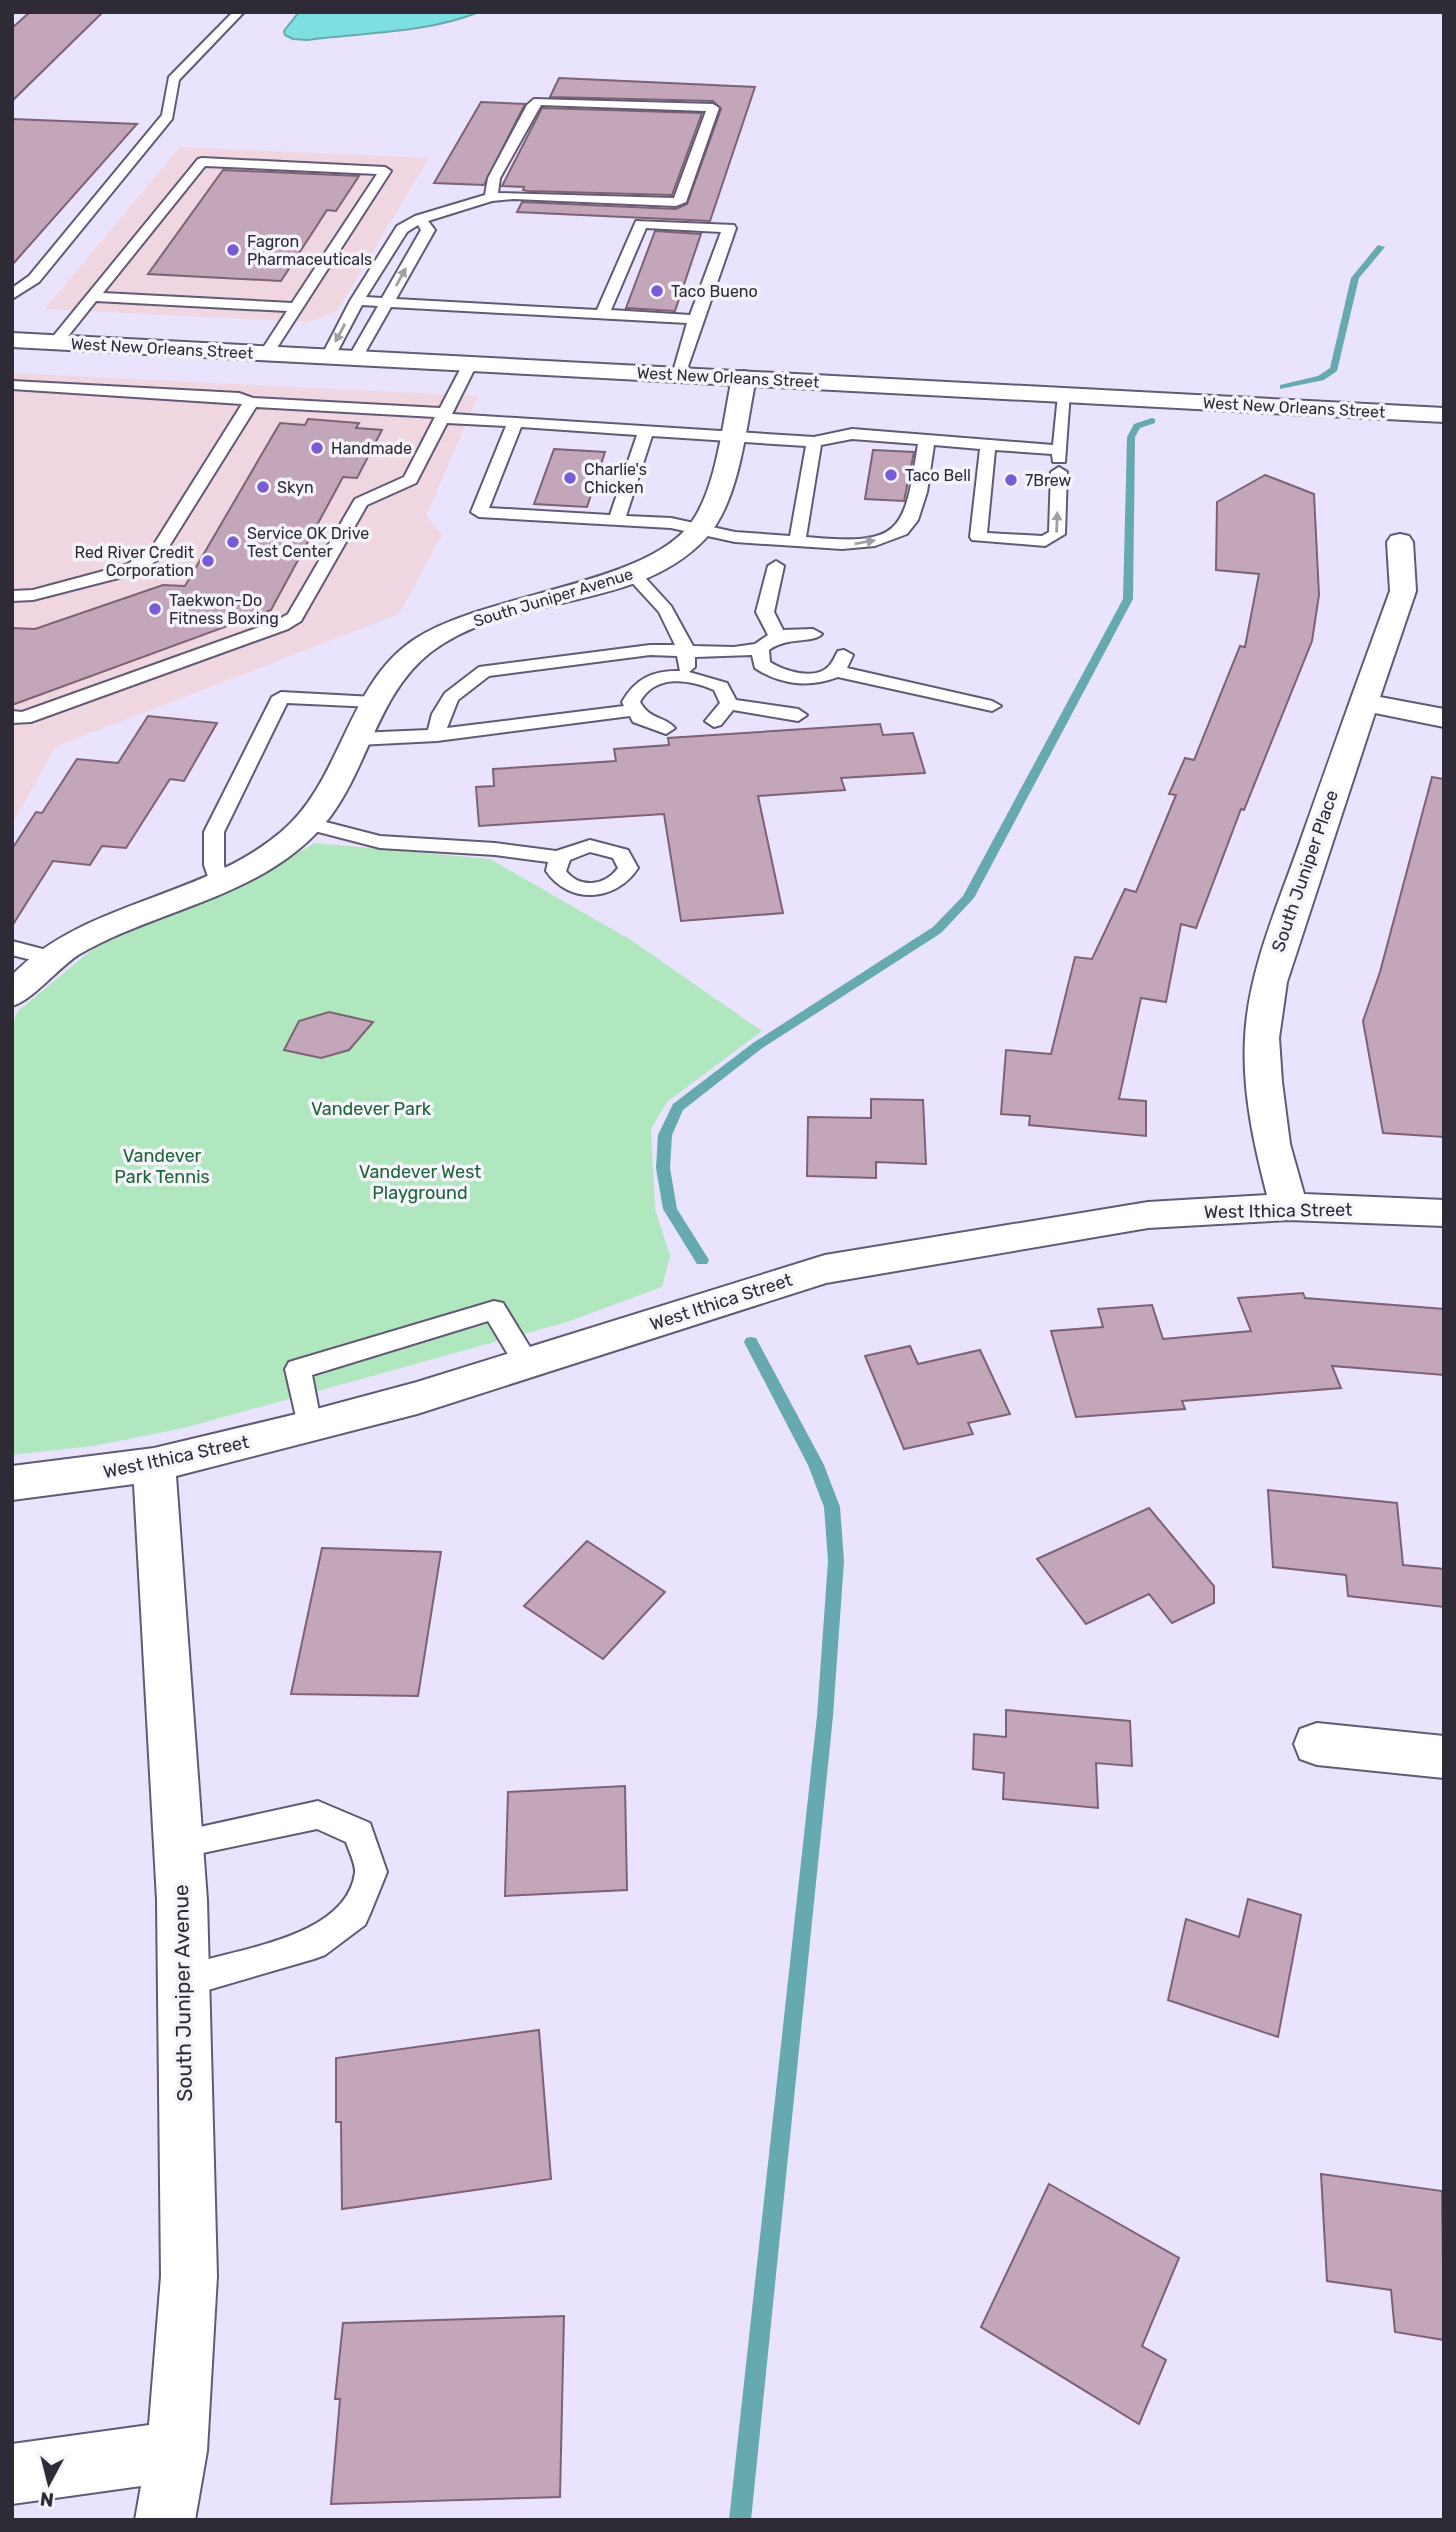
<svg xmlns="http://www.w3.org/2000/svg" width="1456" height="2532" viewBox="0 0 1456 2532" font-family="Rubik,sans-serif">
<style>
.commercial{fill:#efd6e0}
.green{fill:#b1e7bf}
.water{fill:#7edfe1;stroke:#66a9ae;stroke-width:2}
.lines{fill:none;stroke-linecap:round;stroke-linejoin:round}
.stream{fill:#66a9ae;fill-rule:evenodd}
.building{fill:#c4a6ba;stroke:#7d6274;stroke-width:2}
.service-casing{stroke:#625a75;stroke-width:4}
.minor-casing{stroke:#625a75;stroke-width:4}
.secondary-casing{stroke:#625a75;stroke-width:4}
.service{fill:#fff;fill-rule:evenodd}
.minor{fill:#fff;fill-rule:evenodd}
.secondary{fill:#fff;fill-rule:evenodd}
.oneway{fill:#a19fa5}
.poi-dot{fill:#775cd6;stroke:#f5f4fa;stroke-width:2.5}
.labels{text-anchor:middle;stroke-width:7;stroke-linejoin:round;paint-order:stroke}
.far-poi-label{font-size:16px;fill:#2e2a36;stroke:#f5f4fa;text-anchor:start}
.far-street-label{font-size:16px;fill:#2e2a36;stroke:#f5f4fa}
.street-label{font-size:18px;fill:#2e2a36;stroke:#f5f4fa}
.park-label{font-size:18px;fill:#1f6339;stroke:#f5f4fa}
.near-street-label{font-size:21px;fill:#2e2a36;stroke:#f5f4fa}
</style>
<rect width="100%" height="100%" fill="#eae3fd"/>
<g class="commercial">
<polygon points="180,147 429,158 337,311 308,322 45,309"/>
<polygon points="12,373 478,396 426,516 442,535 399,614 55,747 12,825"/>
</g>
<polygon class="green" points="315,843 490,859 631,940 762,1031 667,1102 651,1129 655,1209 670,1256 662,1287 567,1322 184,1428 93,1446 12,1455 12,1025 18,1011 106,938 243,886"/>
<path class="water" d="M299 12H479C424 34 365 32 307 40L293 39 285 35 284 31Z"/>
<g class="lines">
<g class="stream">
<polygon points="1378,245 1385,247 1359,278 1337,371 1324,380 1280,389 1280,385 1318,376 1330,368 1351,278"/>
<polygon points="1152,418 1155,419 1155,423 1140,428 1135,437 1133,599 974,898 941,933 761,1049 683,1110 672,1135 670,1168 677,1209 709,1260 707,1264 697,1264 663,1209 656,1168 658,1135 673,1104 753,1043 933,927 963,896 1123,599 1127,437 1134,424"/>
<polygon points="751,1337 756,1338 824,1465 840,1507 844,1561 833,1716 751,2520 729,2520 817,1716 828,1561 824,1507 808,1465 744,1342 746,1338"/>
</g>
</g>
<g class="building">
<polygon points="30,12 103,12 12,101 12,28"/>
<polygon points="559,78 755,87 710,221 517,212 522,202 676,209 687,204 721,109 713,101 550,97"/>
<polygon points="481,102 525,104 484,185 434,183"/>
<polygon points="542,108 702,113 672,195 528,191 523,190 524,187 502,186"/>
<polygon points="12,119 137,124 12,265"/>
<polygon points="223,170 359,176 336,211 327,210 281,281 148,274"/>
<polygon points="655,231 701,234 675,311 626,308"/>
<polygon points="308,419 359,423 356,428 382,430 357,478 343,477 271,610 12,705 12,628 35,629 163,585 185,586 280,423 305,425"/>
<polygon points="554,449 605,452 587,507 534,504"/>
<polygon points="873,450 914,452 904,501 865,499"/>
<polygon points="1265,475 1314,494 1319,595 1312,641 1244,810 1241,809 1196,928 1181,924 1166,1002 1141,998 1119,1099 1146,1101 1146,1136 1029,1125 1030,1116 1001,1114 1006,1050 1051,1054 1075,957 1092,959 1125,889 1136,892 1176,795 1169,794 1185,758 1194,760 1240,646 1245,647 1259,574 1216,570 1217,502"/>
<polygon points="148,716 217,723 184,781 170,779 126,848 102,846 90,865 53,861 12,926 12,849 36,812 42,813 77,759 118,763"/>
<polygon points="880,724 883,735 913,733 925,773 841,778 845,790 758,796 783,913 681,921 664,814 479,826 476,787 494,786 493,769 616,761 614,749 669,745 668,738"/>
<polygon points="1432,777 1444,779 1444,1137 1383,1133 1363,1021 1380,972"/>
<polygon points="329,1012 373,1022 349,1050 321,1058 284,1050 299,1021"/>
<polygon points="871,1099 923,1100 926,1164 876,1162 876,1178 807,1176 808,1117 871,1118"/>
<polygon points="1303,1293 1305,1298 1444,1309 1444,1375 1332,1366 1341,1388 1182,1401 1185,1409 1076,1417 1051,1331 1103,1327 1098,1309 1152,1305 1163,1339 1251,1331 1238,1298"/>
<polygon points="910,1346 918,1364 980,1350 1010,1414 968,1423 973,1434 904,1449 865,1356"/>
<polygon points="1268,1490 1397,1503 1403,1565 1444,1569 1444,1607 1348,1596 1346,1575 1273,1567"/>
<polygon points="1149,1508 1214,1586 1214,1603 1172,1623 1149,1594 1086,1624 1037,1559"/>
<polygon points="587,1541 665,1592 603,1659 524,1606"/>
<polygon points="322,1548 441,1552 418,1696 291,1694"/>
<polygon points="1006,1710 1130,1721 1132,1766 1096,1763 1098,1808 1003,1799 1004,1773 973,1769 974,1734 1006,1737"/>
<polygon points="625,1786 627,1890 505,1896 508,1792"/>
<polygon points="1248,1899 1301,1915 1278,2037 1168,2000 1186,1919 1239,1937"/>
<polygon points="539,2030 551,2179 342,2209 341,2122 336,2122 336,2058"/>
<polygon points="1321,2174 1442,2191 1444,2340 1395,2332 1391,2290 1327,2281"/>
<polygon points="1049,2184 1179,2258 1142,2346 1166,2360 1139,2424 981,2327"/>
<polygon points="564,2316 560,2497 331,2504 340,2399 335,2399 343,2323"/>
</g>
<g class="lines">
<g class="service-casing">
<g id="service">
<polygon points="233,12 244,12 179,80 172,119 39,282 12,299 12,288 29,276 162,115 169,77"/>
<path d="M534 99 713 104 719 108 686 202 676 206 514 199 492 201 428 221 435 230 396 299 597 310 636 221 734 225 736 228 684 378 679 379 672 375 687 323 391 307 362 358 355 362 348 358 378 306 362 305 333 360H323L321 357 350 301 397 226 415 216 485 195 488 178 527 105ZM541 105 706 111 674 198 498 193 500 178ZM418 225 421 230 382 298 366 297 407 232ZM646 228 721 232 690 315 611 310Z"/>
<path d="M202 158 385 167 391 171 271 357 266 358 259 354 287 311 96 301 61 345H51V339L198 159ZM205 166 377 174 292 303 103 293Z"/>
<path d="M470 360 477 364 452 414 814 437 852 429 1053 445 1058 395 1060 392H1070L1065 462H1053L1052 454 995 450 987 533 1042 536 1049 532 1051 472 1059 467 1067 472 1065 534 1045 546 972 540 970 537 980 449 934 445 927 492 918 520 907 534 875 546 842 549 735 542 671 528 479 517 471 512 506 426 447 423 416 483 367 505 301 621 288 629 31 722 12 723V711L22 712 276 621 288 614 355 499 404 477 435 417 256 407 163 556 138 573 33 600 12 601V591L33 590 126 565 151 549 242 404 12 389V381L239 393 253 398 440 408 463 364ZM521 427 637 435 610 515 489 508ZM652 436 806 446 790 536 735 532 671 518 626 516ZM852 439 918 444C904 533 902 546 806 537L821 445Z"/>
<path d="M776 561 784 566 774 612 783 630 813 629 822 634C812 644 788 636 769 650L770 662C784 671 815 681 829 666 833 662 835 656 838 651L844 650 853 655 847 668 992 701 1001 706 992 711 838 677C810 688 780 685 755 668L752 655 695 657V667L689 672 727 683 736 700 798 709 807 715 798 721 733 710 721 725 714 727 705 721 720 703 714 690C689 679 655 674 640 702 651 721 663 715 675 728L666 734 633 722 630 716 437 741 358 745 349 739 358 733 428 730 432 714 445 693 479 667 650 645H675L659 612 625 575 633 570 639 571 671 606 693 646 734 647 755 644 768 635 756 612 768 566ZM650 655 677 656 680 671C653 670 635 679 622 702L624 706 447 728 458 700 489 676Z"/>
<polygon points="281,692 374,697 383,702 374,707 287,703 224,832 224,865 229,884 219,890 212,888 204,865 204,832 272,697"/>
<path d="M310 818 380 836 495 843 556 851 590 840 628 850 638 868C616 902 569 905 546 871L548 862 495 855 380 848 303 828 300 824 303 820ZM590 852 613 858 618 868C605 886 580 889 566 871L570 860Z"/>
<polygon points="12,941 58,953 62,958 51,965 12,955"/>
<polygon points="494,1301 503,1303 536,1357 540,1364 536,1371 527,1374 518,1371 488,1321 312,1375 322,1427 318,1434 309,1437 300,1434 285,1369 289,1362"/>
<path d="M318 1801 370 1823 387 1872 370 1914 365 1925 325 1955 314 1959 184 1997 173 1992 168 1981 173 1970C225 1949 345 1942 355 1873 356 1865 349 1851 346 1842L317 1829 179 1858 168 1854 164 1844 168 1834Z"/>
</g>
</g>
<g class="minor-casing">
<g id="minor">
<path d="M744 371 752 373 756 378C746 426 740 501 706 538 635 614 511 591 431 652 378 693 369 765 330 817 269 897 160 907 78 955 57 969 33 1000 12 1006V975C86 900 202 899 281 832 343 780 346 684 415 639 486 592 650 586 693 520 717 485 723 420 732 378L736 373Z"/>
<path d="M1400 534 1409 536 1413 542 1416 591 1380 697 1444 709V727L1375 713 1287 982 1279 1038 1282 1082 1290 1144 1304 1194 1444 1200V1226L1289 1220 1148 1228 826 1283 417 1414 176 1476 207 1900 217 2276 207 2451 195 2520H135L141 2486 12 2504V2444L149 2425 161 2276 157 1900 134 1484 12 1500V1466L154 1448 309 1411 417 1382 825 1255 1148 1202 1267 1195C1254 1145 1242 1091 1245 1038 1248 972 1277 907 1299 845 1329 759 1359 676 1390 591L1387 542 1391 536Z"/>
<polygon points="1317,1723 1444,1736 1444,1778 1317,1765 1300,1759 1294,1744 1300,1729"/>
</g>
</g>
<g class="secondary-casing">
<polygon id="secondary" points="12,333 1444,408 1444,422 12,347"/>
</g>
<use href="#service" class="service"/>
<use href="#minor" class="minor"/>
<use href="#secondary" class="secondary"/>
</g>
<defs><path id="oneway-solid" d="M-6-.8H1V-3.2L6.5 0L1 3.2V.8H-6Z" transform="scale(1.75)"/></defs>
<g class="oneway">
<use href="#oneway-solid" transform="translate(401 277) rotate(-61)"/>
<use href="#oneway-solid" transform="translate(340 333) rotate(118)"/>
<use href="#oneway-solid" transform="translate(1057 522) rotate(-88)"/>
<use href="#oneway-solid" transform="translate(865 542) rotate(-10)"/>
</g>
<g class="poi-dot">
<circle cx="233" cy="250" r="7"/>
<circle cx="657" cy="291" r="7"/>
<circle cx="317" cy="448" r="7"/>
<circle cx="891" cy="475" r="7"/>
<circle cx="570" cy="478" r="7"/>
<circle cx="1011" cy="480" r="7"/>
<circle cx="263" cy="487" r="7"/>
<circle cx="233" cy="542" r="7"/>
<circle cx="208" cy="561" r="7"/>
<circle cx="155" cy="609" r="7"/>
</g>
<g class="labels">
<g class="far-poi-label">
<text x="247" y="247">Fagron<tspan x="247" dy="18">Pharmaceuticals</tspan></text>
<text x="671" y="297">Taco Bueno</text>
<text x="331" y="454">Handmade</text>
<text x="584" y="475">Charlie's<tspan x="584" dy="18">Chicken</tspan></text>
<text x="905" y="481">Taco Bell</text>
<text x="1025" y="486">7Brew</text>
<text x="277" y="493">Skyn</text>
<text x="247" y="539">Service OK Drive<tspan x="247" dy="18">Test Center</tspan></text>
<text x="194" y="558" text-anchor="end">Red River Credit<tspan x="194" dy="18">Corporation</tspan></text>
<text x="169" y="606">Taekwon-Do<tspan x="169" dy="18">Fitness Boxing</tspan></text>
</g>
<g class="far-street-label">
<text transform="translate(162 348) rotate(3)" y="6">West New Orleans Street</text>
<text transform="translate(728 377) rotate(3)" y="6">West New Orleans Street</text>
<text transform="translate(1294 407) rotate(3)" y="6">West New Orleans Street</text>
<text transform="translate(553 597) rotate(-17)" y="6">South Juniper Avenue</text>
</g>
<g class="street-label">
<text transform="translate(1305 871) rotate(-71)" y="6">South Juniper Place</text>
<text transform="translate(1278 1211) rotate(-1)" y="6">West Ithica Street</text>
<text transform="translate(721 1302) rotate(-18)" y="6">West Ithica Street</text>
<text transform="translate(176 1457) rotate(-12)" y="6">West Ithica Street</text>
</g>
<g class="park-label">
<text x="371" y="1115">Vandever Park</text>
<text x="162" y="1162">Vandever<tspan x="162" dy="21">Park Tennis</tspan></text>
<text x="420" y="1178">Vandever West<tspan x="420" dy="21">Playground</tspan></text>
</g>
<g class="near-street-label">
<text transform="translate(183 1993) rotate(-91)" y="7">South Juniper Avenue</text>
</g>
</g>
<rect width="1456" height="2532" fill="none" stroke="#2e2a36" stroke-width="28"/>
<g transform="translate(49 2483) rotate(187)" stroke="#f5f4fa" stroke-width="5" paint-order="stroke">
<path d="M0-5L12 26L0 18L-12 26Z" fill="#2e2a36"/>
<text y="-10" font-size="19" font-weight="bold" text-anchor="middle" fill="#2e2a36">N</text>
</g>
</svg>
